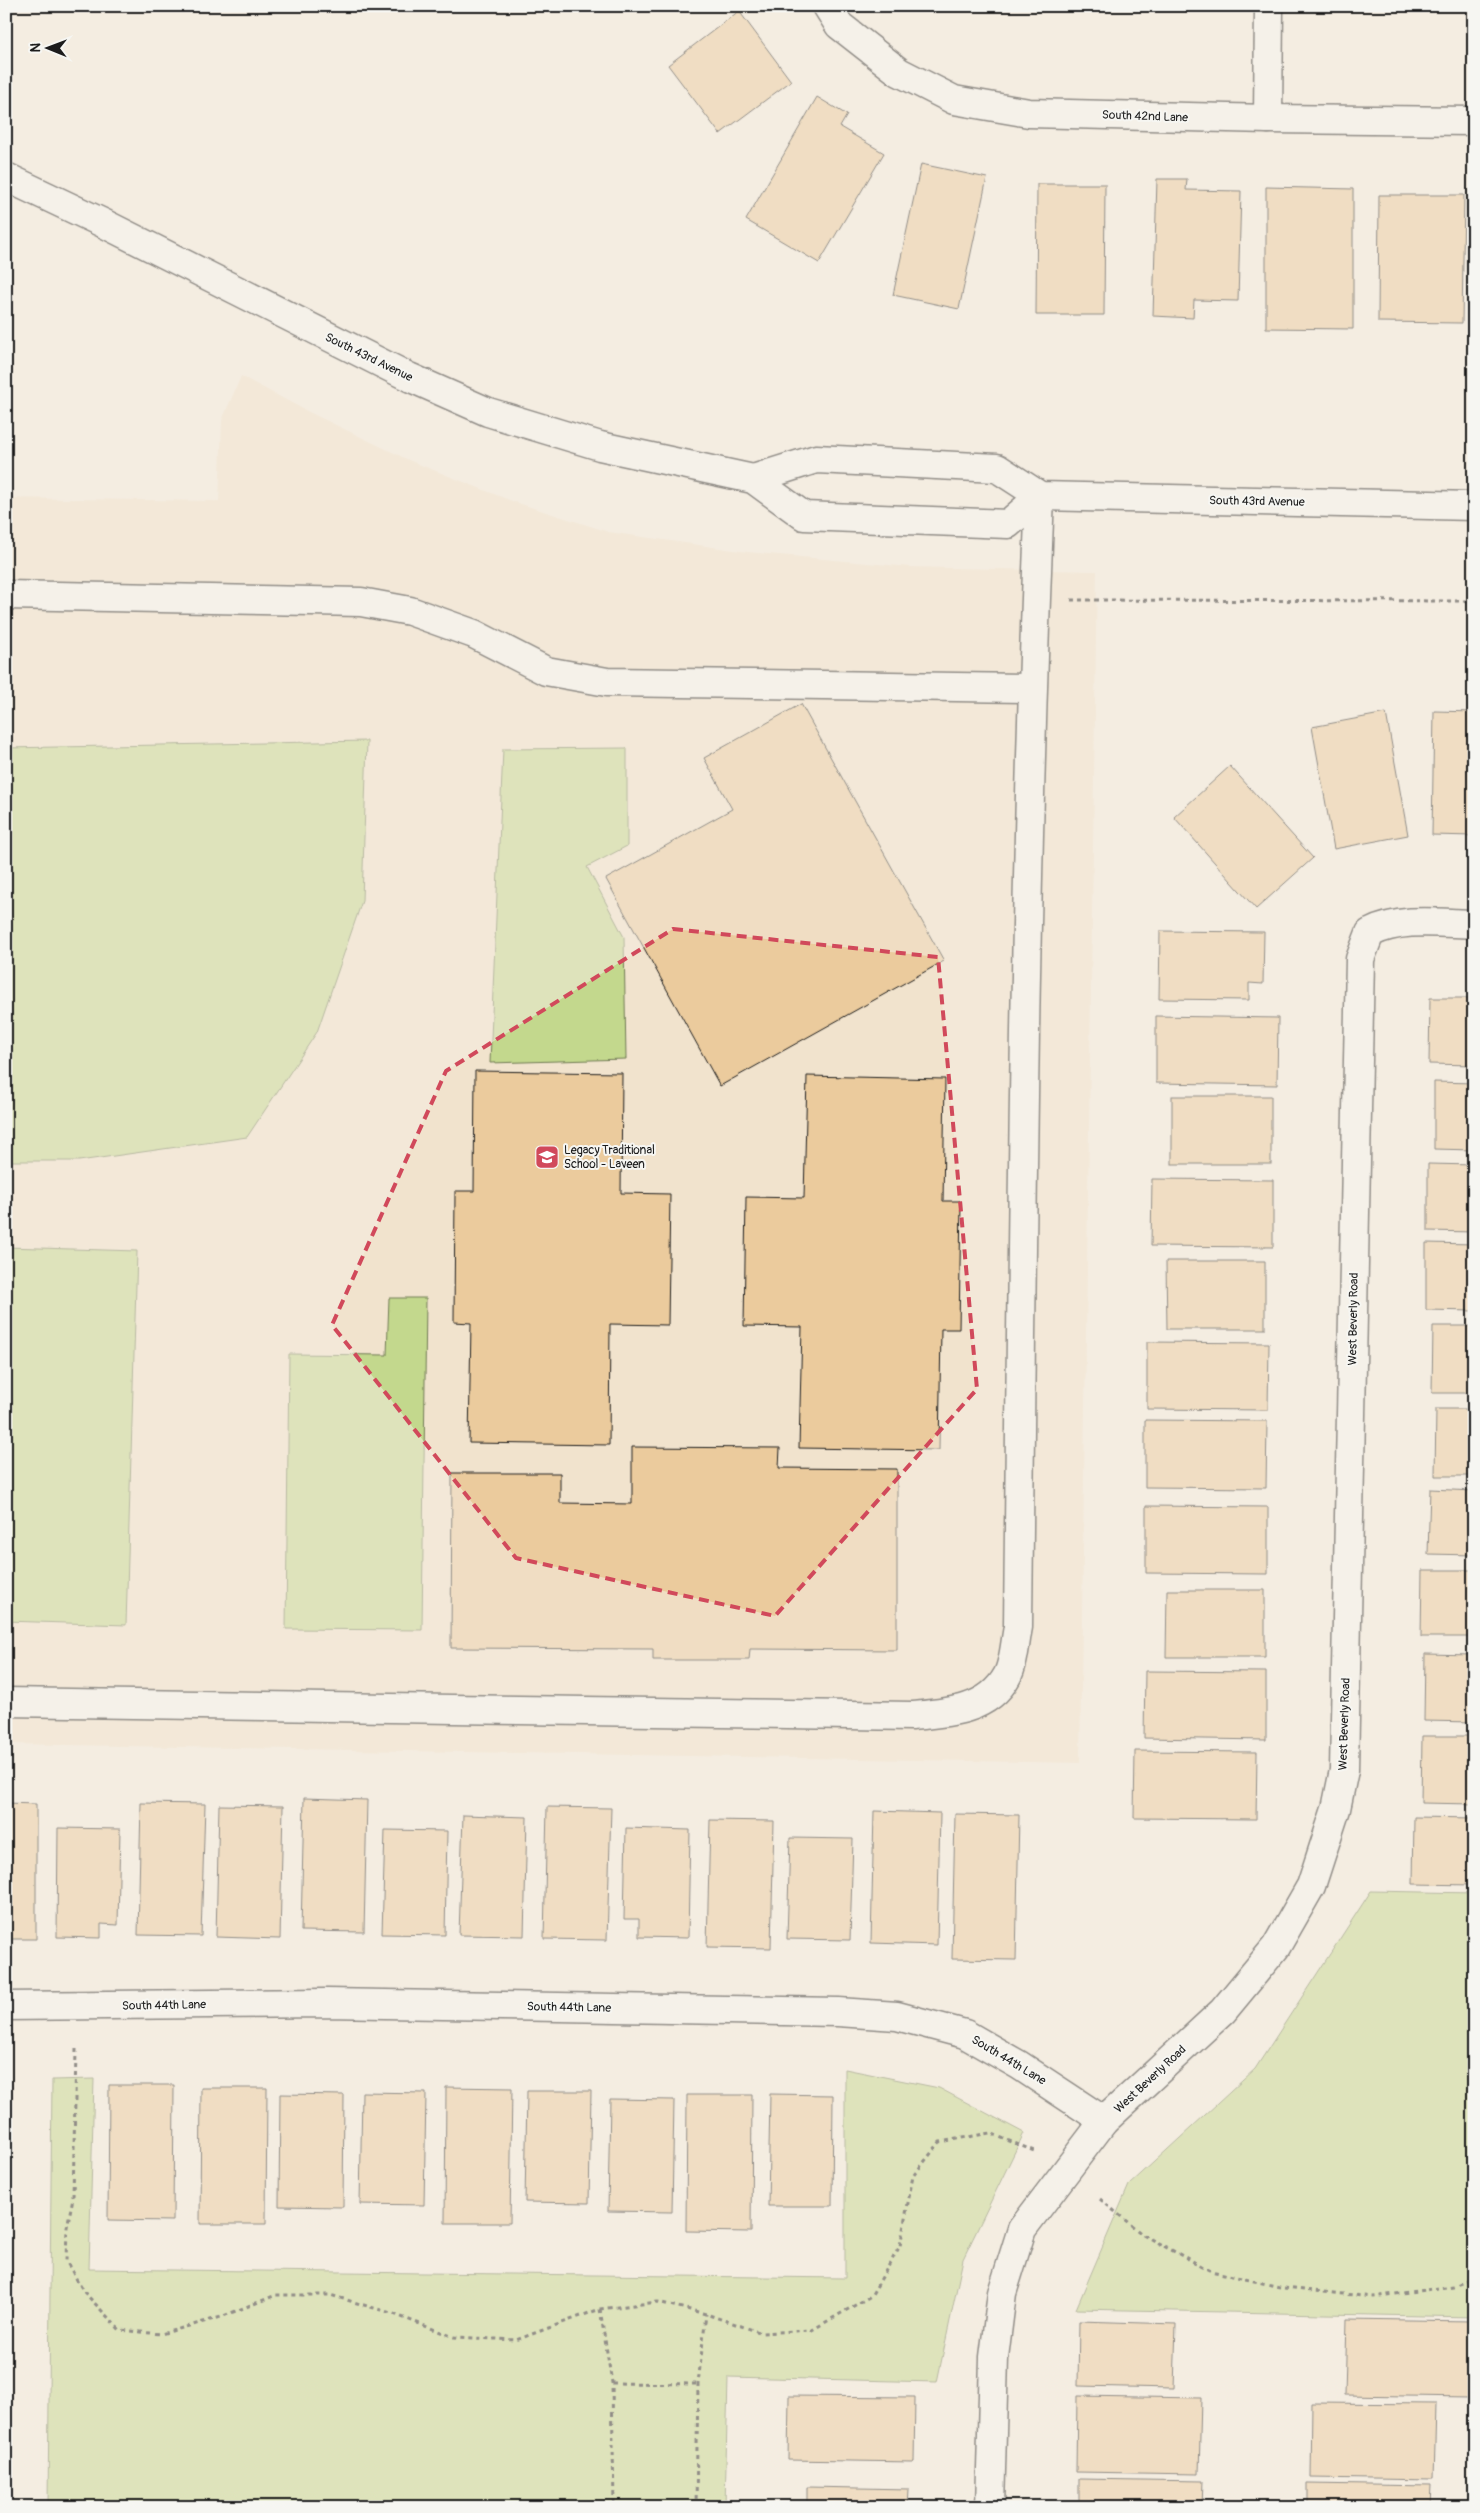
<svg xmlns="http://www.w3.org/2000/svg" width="1480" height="2513" viewBox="0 0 1480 2513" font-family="Pangolin,sans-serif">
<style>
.built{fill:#f1e3cd}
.green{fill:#c3d88d;stroke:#707a54}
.building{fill:#ebcb9d;stroke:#1c1c1c}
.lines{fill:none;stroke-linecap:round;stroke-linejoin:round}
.minor-casing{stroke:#1c1c1c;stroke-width:31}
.path{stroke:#1c1c1c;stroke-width:3;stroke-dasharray:4 4;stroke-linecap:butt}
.minor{stroke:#f6f6f2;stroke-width:28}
.marked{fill:none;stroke:#d1495b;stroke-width:4;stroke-dasharray:10 6;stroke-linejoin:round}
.labels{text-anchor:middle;stroke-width:4;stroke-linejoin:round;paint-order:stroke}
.street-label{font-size:12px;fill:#1c1c1c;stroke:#f6f6f2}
.poi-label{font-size:12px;fill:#1c1c1c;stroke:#f6f6f2;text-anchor:start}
</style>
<rect width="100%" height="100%" fill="#f4ede1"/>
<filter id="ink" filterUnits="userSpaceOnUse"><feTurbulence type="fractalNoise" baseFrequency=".02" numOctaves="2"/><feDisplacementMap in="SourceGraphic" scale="10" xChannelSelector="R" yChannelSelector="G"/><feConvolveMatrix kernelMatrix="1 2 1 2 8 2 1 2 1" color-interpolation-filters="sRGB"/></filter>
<g filter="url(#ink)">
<polygon class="built" points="241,376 309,412 411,461 512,501 609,532 748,552 911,567 1097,571 1080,1763 6,1744 6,498 219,501 222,420"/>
<g class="green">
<polygon points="367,741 362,901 317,1032 247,1137 79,1161 6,1161 6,748"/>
<polygon points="627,748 627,846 587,867 624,937 626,1059 490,1063 503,749"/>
<polygon points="6,1247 137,1251 126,1625 6,1621"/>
<polygon points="389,1298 426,1298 422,1630 286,1629 289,1354 387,1355"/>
<polygon points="1371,1891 1474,1893 1474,2317 1076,2309 1129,2185 1255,2069"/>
<polygon points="845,2069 939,2088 1024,2133 963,2259 937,2382 728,2377 725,2507 48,2507 52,2080 94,2079 89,2269 845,2278"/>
</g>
<g class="building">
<polygon points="138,6 265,6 138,10"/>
<polygon points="739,11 791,81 720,134 668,65"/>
<polygon points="817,97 847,115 840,127 884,153 819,263 746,220"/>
<polygon points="921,164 987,178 959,309 893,295"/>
<polygon points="1157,179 1187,179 1186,190 1241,191 1238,301 1194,300 1193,318 1153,316"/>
<polygon points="1037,184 1105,184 1104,315 1036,315"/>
<polygon points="1266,187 1353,189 1353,329 1266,328"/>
<polygon points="1379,195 1464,195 1462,323 1378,322"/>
<polygon points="801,704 944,961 720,1086 606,879 732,809 704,758"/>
<polygon points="1434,711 1474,712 1474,836 1432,835"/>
<polygon points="1386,713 1408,835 1334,849 1312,727"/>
<polygon points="1230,766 1313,858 1256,909 1174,817"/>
<polygon points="1160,931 1264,932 1263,984 1249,983 1249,1000 1159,999"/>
<polygon points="1430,998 1474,998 1474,1065 1429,1064"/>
<polygon points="1156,1016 1278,1018 1277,1085 1156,1083"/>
<polygon points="475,1071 622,1073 621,1193 670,1194 668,1325 610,1324 609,1445 469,1443 471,1323 454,1322 455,1191 474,1191"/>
<polygon points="807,1076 945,1079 943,1201 961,1201 959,1329 941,1329 939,1450 799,1448 802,1327 744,1326 746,1197 804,1198"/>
<polygon points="1434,1082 1474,1083 1474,1150 1434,1149"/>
<rect x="1172" y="1096" width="99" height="68"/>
<polygon points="1428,1164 1474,1165 1474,1232 1428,1231"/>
<polygon points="1152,1179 1273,1180 1273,1247 1151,1246"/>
<polygon points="1426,1243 1474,1244 1474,1311 1426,1310"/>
<polygon points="1166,1261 1265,1261 1265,1329 1167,1329"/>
<polygon points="1433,1326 1474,1326 1474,1393 1432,1393"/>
<polygon points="1147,1342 1269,1343 1268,1410 1147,1409"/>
<polygon points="1436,1409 1474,1409 1474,1476 1435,1476"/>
<polygon points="1145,1420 1267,1421 1266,1488 1145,1487"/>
<polygon points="632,1447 780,1448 779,1468 897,1469 897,1650 750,1649 749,1660 653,1660 653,1649 451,1648 452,1473 560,1473 560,1503 632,1504"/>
<polygon points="1430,1489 1474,1491 1474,1555 1428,1554"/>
<polygon points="1146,1506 1268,1507 1268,1574 1146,1573"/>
<polygon points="1422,1570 1474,1570 1474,1637 1421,1637"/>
<polygon points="1167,1590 1265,1590 1265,1657 1166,1657"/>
<polygon points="1425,1654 1474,1655 1474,1722 1424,1721"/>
<polygon points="1145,1671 1266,1672 1266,1740 1144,1738"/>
<polygon points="1422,1736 1474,1736 1474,1804 1421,1803"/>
<polygon points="1135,1751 1257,1752 1256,1819 1134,1818"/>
<polygon points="304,1798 367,1800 364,1932 301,1931"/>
<polygon points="6,1803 36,1804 36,1939 6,1939"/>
<polygon points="141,1803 205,1804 201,1936 138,1935"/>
<polygon points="219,1805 283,1806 280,1939 216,1937"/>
<polygon points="547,1807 611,1808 607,1940 544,1939"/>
<polygon points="874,1811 940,1813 937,1945 871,1943"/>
<polygon points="955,1814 1019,1815 1016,1960 952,1959"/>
<polygon points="463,1815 527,1817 524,1936 459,1935"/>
<polygon points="1414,1817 1474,1818 1474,1885 1413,1884"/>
<polygon points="710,1820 774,1821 771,1948 707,1947"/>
<polygon points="58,1828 120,1829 118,1925 101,1924 101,1938 57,1937"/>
<polygon points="626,1828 690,1830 688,1938 639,1937 639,1919 624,1919"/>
<polygon points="385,1830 447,1831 445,1935 382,1934"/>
<polygon points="790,1838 853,1839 850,1940 787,1939"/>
<polygon points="109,2085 174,2085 173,2221 108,2220"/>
<polygon points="446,2087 512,2088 510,2223 445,2223"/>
<polygon points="201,2088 267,2088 266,2224 200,2224"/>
<polygon points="527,2091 591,2091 589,2203 525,2202"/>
<polygon points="362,2092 426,2093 424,2205 360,2204"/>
<polygon points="280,2094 344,2095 343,2207 279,2206"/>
<polygon points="770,2094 833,2095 832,2206 768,2206"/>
<polygon points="687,2095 752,2095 751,2232 686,2231"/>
<polygon points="610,2099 674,2100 672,2212 608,2211"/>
<polygon points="1347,2319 1470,2321 1469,2397 1345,2395"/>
<polygon points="1079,2321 1176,2324 1174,2388 1078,2386"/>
<polygon points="789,2396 915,2397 914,2462 788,2460"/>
<polygon points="1077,2396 1201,2398 1199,2474 1076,2472"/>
<polygon points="1312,2403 1436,2404 1434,2480 1311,2478"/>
<polygon points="1079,2479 1203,2481 1202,2507 1079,2507"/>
<polygon points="1307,2484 1432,2486 1431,2507 1307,2507"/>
<polygon points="807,2487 909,2489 908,2507 807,2507"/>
</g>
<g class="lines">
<g class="minor-casing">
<g id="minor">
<polyline points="827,6 839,25 899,72 954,100 1029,113 1268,119 1474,121"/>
<polyline points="1268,119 1269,6"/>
<polyline points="6,177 105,224 409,377 488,412 600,446 753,479 804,516 1008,524 1040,496"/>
<polyline points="753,479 816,459 997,468 1040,496 1474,506"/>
<polyline points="6,595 361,602 410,611 474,634 546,671 607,682 1031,688"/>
<path d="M6 1702 912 1716C947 1713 988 1711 1007 1676 1014 1664 1015 1642 1018 1627 1022 1250 1024 873 1040 496"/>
<polyline points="6,2006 327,2003 838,2012 897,2016 965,2034 1019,2065 1104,2121"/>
<path d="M990 2507 994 2357 1002 2293 1022 2229 1104 2121 1223 2011 1276 1947 1311 1886 1336 1809 1344 1770 1360 959 1370 933C1401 917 1439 923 1474 924"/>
</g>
</g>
<g class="path">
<polyline points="1071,600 1474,601"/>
<polyline points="76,2049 73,2198 67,2227 66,2261 84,2292 120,2330 161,2334 221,2317 276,2295 330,2295 391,2313 454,2337 516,2340 600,2309 658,2302 706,2314 762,2333 812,2330 871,2296 900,2246 913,2176 940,2142 990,2133 1034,2151"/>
<polyline points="1100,2199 1143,2235 1211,2271 1284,2288 1373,2297 1454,2286 1474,2279"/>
<polyline points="600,2309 612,2383 614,2507"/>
<polyline points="612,2383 698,2384"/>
<polyline points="696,2507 698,2384 706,2314"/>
</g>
<use href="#minor" class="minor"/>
</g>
</g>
<path d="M0 0H1480V2513H0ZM673 929 938 957 977 1389 775 1616 516 1558 332 1325 446 1071Z" fill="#f4ede1" fill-opacity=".55" fill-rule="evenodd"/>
<path class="marked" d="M673 929 938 957 977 1389 775 1616 516 1558 332 1325 446 1071Z"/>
<defs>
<g id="school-square" transform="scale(1.25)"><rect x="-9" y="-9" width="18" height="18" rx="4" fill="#d1495b" stroke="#f6f6f2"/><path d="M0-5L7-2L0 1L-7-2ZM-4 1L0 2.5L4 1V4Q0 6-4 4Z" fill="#fff"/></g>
</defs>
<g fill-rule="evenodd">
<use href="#school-square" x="547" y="1157"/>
</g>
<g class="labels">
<g class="street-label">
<text transform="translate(1145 116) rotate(2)" y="4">South 42nd Lane</text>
<text transform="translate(369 357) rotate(26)" y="4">South 43rd Avenue</text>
<text transform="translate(1257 501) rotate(1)" y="4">South 43rd Avenue</text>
<text transform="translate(1353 1319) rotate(-89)" y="4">West Beverly Road</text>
<text transform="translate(1344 1724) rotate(-88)" y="4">West Beverly Road</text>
<text transform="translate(164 2005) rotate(-1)" y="4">South 44th Lane</text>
<text transform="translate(569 2007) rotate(1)" y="4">South 44th Lane</text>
<text transform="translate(1009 2060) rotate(31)" y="4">South 44th Lane</text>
<text transform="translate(1150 2079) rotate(-43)" y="4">West Beverly Road</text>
</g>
<g class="poi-label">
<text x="564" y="1154">Legacy Traditional<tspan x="564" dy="14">School - Laveen</tspan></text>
</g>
</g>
<rect width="1480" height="2513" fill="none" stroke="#f6f6f2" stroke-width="25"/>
<rect x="12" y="12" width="1455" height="2488" fill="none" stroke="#1c1c1c" stroke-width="2" filter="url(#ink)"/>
<g transform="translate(48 48) rotate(271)" stroke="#f6f6f2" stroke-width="4" paint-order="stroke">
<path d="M0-4L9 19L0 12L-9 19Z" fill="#1c1c1c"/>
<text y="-8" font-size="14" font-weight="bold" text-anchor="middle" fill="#1c1c1c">N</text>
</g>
</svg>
